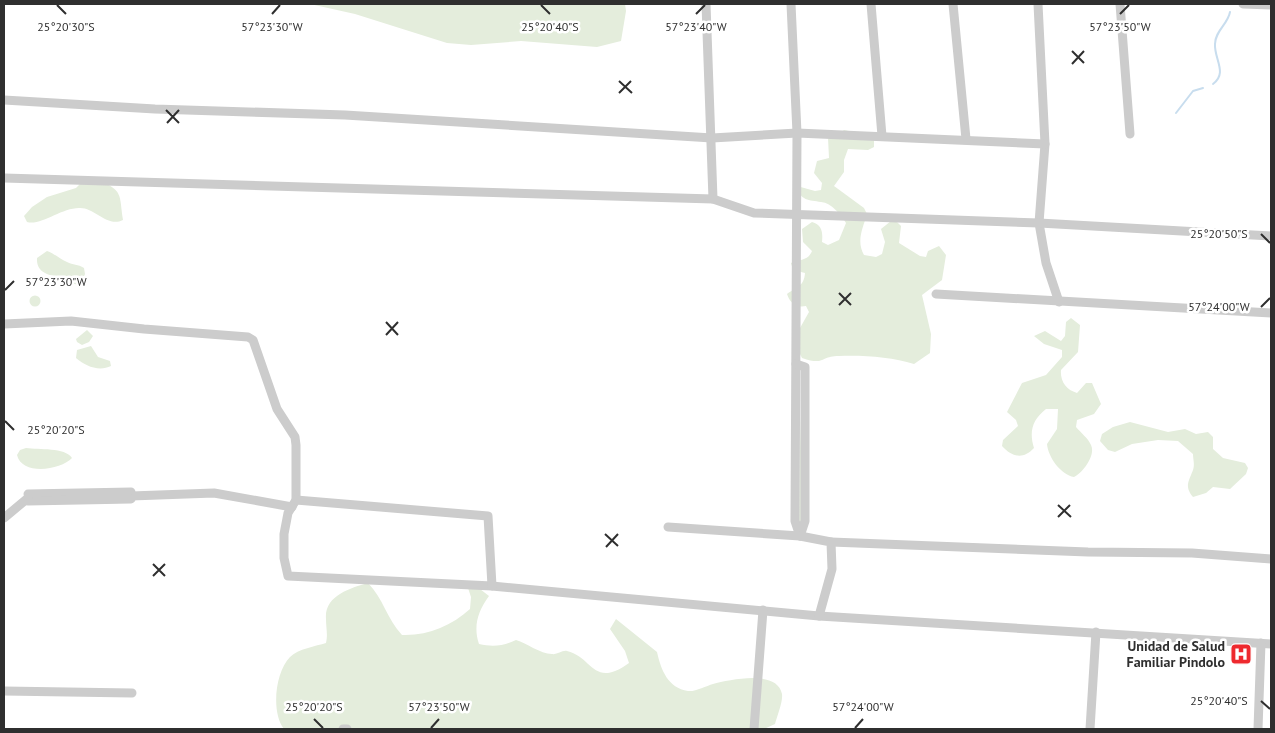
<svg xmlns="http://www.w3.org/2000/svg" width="1275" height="733" viewBox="0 0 1275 733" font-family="'PT Sans',sans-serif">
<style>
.green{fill:#e4eddc}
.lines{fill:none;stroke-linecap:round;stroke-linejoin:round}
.stream{stroke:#c8ddee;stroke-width:2}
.minor{stroke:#ccc;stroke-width:9}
.ticks{fill:none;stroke:#2f2f2f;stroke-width:2}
.labels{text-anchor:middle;stroke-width:5;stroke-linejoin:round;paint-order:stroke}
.poi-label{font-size:14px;font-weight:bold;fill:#2f2f2f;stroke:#fff;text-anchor:end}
.ticks-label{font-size:12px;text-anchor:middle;fill:#2f2f2f;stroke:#fff;stroke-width:5;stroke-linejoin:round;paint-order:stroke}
</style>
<rect width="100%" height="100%" fill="#fff"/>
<g class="green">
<polygon points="310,4 625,4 626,11 621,41 597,47 521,41 471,45 447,43 355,14"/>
<path d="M844 130 874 136V147L868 150 848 149 844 160V172L834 186 864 208 867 214C863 228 856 241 864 255L876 257 882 254 885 242 881 229 891 221 897 222 901 226 899 243 920 256 926 257 928 251 939 246 946 255 942 280 922 295 931 334 930 353 914 364C892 357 863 355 839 356 820 356 825 366 802 358L800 354V328L809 312 806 306C796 308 790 303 787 294 796 287 804 287 805 273L793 270 791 263C800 259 808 261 812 251L803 242 802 229 812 222C822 225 823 232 822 242L828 245 839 240 846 223C841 215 832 203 821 202 809 200 800 201 797 186L815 191 821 190 822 183 814 173 817 161 829 158 828 138 839 134Z"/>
<path d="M97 180C124 190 119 195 123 220 107 228 95 207 79 208 61 208 41 226 27 222L24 216 32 207 47 197 76 188 80 184Z"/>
<path d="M47 251C55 254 60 259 67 262 73 265 78 264 84 268L85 274 81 284C73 286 70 280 62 278 50 275 36 274 37 258Z"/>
<circle cx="35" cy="301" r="5.5"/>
<path d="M1071 318 1080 325 1078 352 1061 370C1060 381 1066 390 1077 393L1086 383H1092L1101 404 1094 414 1077 420 1076 427C1081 433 1088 438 1091 445 1096 455 1083 473 1074 477 1061 475 1048 457 1047 444L1057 429 1058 409H1046C1032 420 1029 432 1034 448 1023 460 1012 457 1002 446L1003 440 1018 426 1016 420 1007 412 1022 383 1046 375 1062 357V350L1044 344 1034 336 1045 331 1061 341 1065 336 1066 322Z"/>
<polygon points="87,330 93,336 89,342 82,345 77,342 76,339"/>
<path d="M91 346 98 357 110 361 111 366C99 372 85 366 76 358L77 350Z"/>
<polygon points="800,415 803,524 799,525"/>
<path d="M1130 422 1168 432 1185 429 1196 434 1208 432 1213 437V449L1223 458 1245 463 1248 468 1246 474 1230 489 1213 487 1206 493 1193 497C1184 486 1189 481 1193 470 1195 465 1193 459 1193 454L1178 441 1158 440 1132 444 1115 452 1108 450 1100 441 1102 434 1113 427Z"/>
<path d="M26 448C39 450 65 447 72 458 61 470 22 476 17 455L20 450Z"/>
<path d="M368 583C383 598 387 619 402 635 428 636 451 626 470 609L471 597 467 585 480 589 489 596C478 611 473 626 479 644 493 647 503 646 516 640 527 643 540 654 552 654 557 655 562 650 567 651 593 657 593 689 629 663L625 651 610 629 616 619 657 652C661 670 668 688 688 691 695 692 706 686 713 684 730 680 777 669 782 694 783 702 777 716 775 724L764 729H284C271 713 275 672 290 657 298 649 316 646 326 643 328 634 326 628 326 619 324 596 350 588 368 583Z"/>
</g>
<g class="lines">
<g class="stream">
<path d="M1213 84C1228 73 1214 59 1215 44 1215 31 1228 24 1230 12"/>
<polyline points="1176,113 1193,91 1203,88"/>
</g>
<g class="minor">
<polyline points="706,4 713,199"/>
<polyline points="791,4 797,133 795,521 800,536"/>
<polyline points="871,4 882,136"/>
<polyline points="953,4 966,139"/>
<polyline points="1038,4 1045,144 1039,223 1046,263 1059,302"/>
<polyline points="1120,4 1130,134"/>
<polyline points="1243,4 1271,5"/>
<polyline points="4,100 155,109 345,115 712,138 797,133 1045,144"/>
<polyline points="4,178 713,199 754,213 1039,223 1271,236"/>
<polyline points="936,294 1271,313"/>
<polyline points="4,324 71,321 144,329 248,337 253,340 277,409 295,437 296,445 296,500 288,513 284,534 284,558 288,576 492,586 819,616 1271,644"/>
<polyline points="796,364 805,367 805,521 800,536"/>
<polyline points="28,494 131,492"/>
<polyline points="131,496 214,493 292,507"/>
<polyline points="296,500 488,516 492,586"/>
<polyline points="28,501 131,499"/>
<polyline points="4,518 28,498"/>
<polyline points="668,527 800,536 831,542 832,569 819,616"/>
<polyline points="831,542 1088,552 1192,553 1271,559"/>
<polyline points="4,691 132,693"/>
<polyline points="343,729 347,729"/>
<polyline points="754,729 763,610"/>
<polyline points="1090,729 1096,632"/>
<polyline points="1258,729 1261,643"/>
</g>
</g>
<path class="ticks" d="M57 5 66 14M541 5 550 14M272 14 280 5M696 14 705 5M1120 14 1129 5M1072 51 1084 63M1072 64 1084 51M619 81 632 93M619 93 631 81M166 110 179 123M167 123 179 110M1261 234 1270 243M5 290 14 281M839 293 851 305M839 305 851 293M1261 307 1270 298M386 322 398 335M386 335 398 322M5 421 14 430M1058 505 1071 517M1058 517 1070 505M605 534 618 546M606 547 618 534M153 564 165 576M153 576 165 564M1261 701 1270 709M314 719 323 728M431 728 439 719M855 728 863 719"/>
<defs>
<g id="hospital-square" transform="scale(1.125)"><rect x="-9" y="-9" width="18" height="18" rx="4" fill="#ee292e" stroke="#fff"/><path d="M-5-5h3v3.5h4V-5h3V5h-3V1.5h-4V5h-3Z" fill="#fff"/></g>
</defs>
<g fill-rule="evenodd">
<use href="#hospital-square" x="1241" y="654"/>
</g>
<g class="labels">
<g class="poi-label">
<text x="1225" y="651">Unidad de Salud<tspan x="1225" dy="16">Familiar Pindolo</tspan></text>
</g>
</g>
<g class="ticks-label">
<text x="66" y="31">25°20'30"S</text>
<text x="550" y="31">25°20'40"S</text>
<text x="696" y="31">57°23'40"W</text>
<text x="1120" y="31">57°23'50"W</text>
<text x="272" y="31">57°23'30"W</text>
<text x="1219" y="238">25°20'50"S</text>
<text x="56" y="286">57°23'30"W</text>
<text x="1219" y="311">57°24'00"W</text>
<text x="56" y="434">25°20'20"S</text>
<text x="1219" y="705">25°20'40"S</text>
<text x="439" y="711">57°23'50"W</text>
<text x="863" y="711">57°24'00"W</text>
<text x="314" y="711">25°20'20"S</text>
</g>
<rect width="1275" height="733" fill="none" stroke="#2f2f2f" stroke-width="10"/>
</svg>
